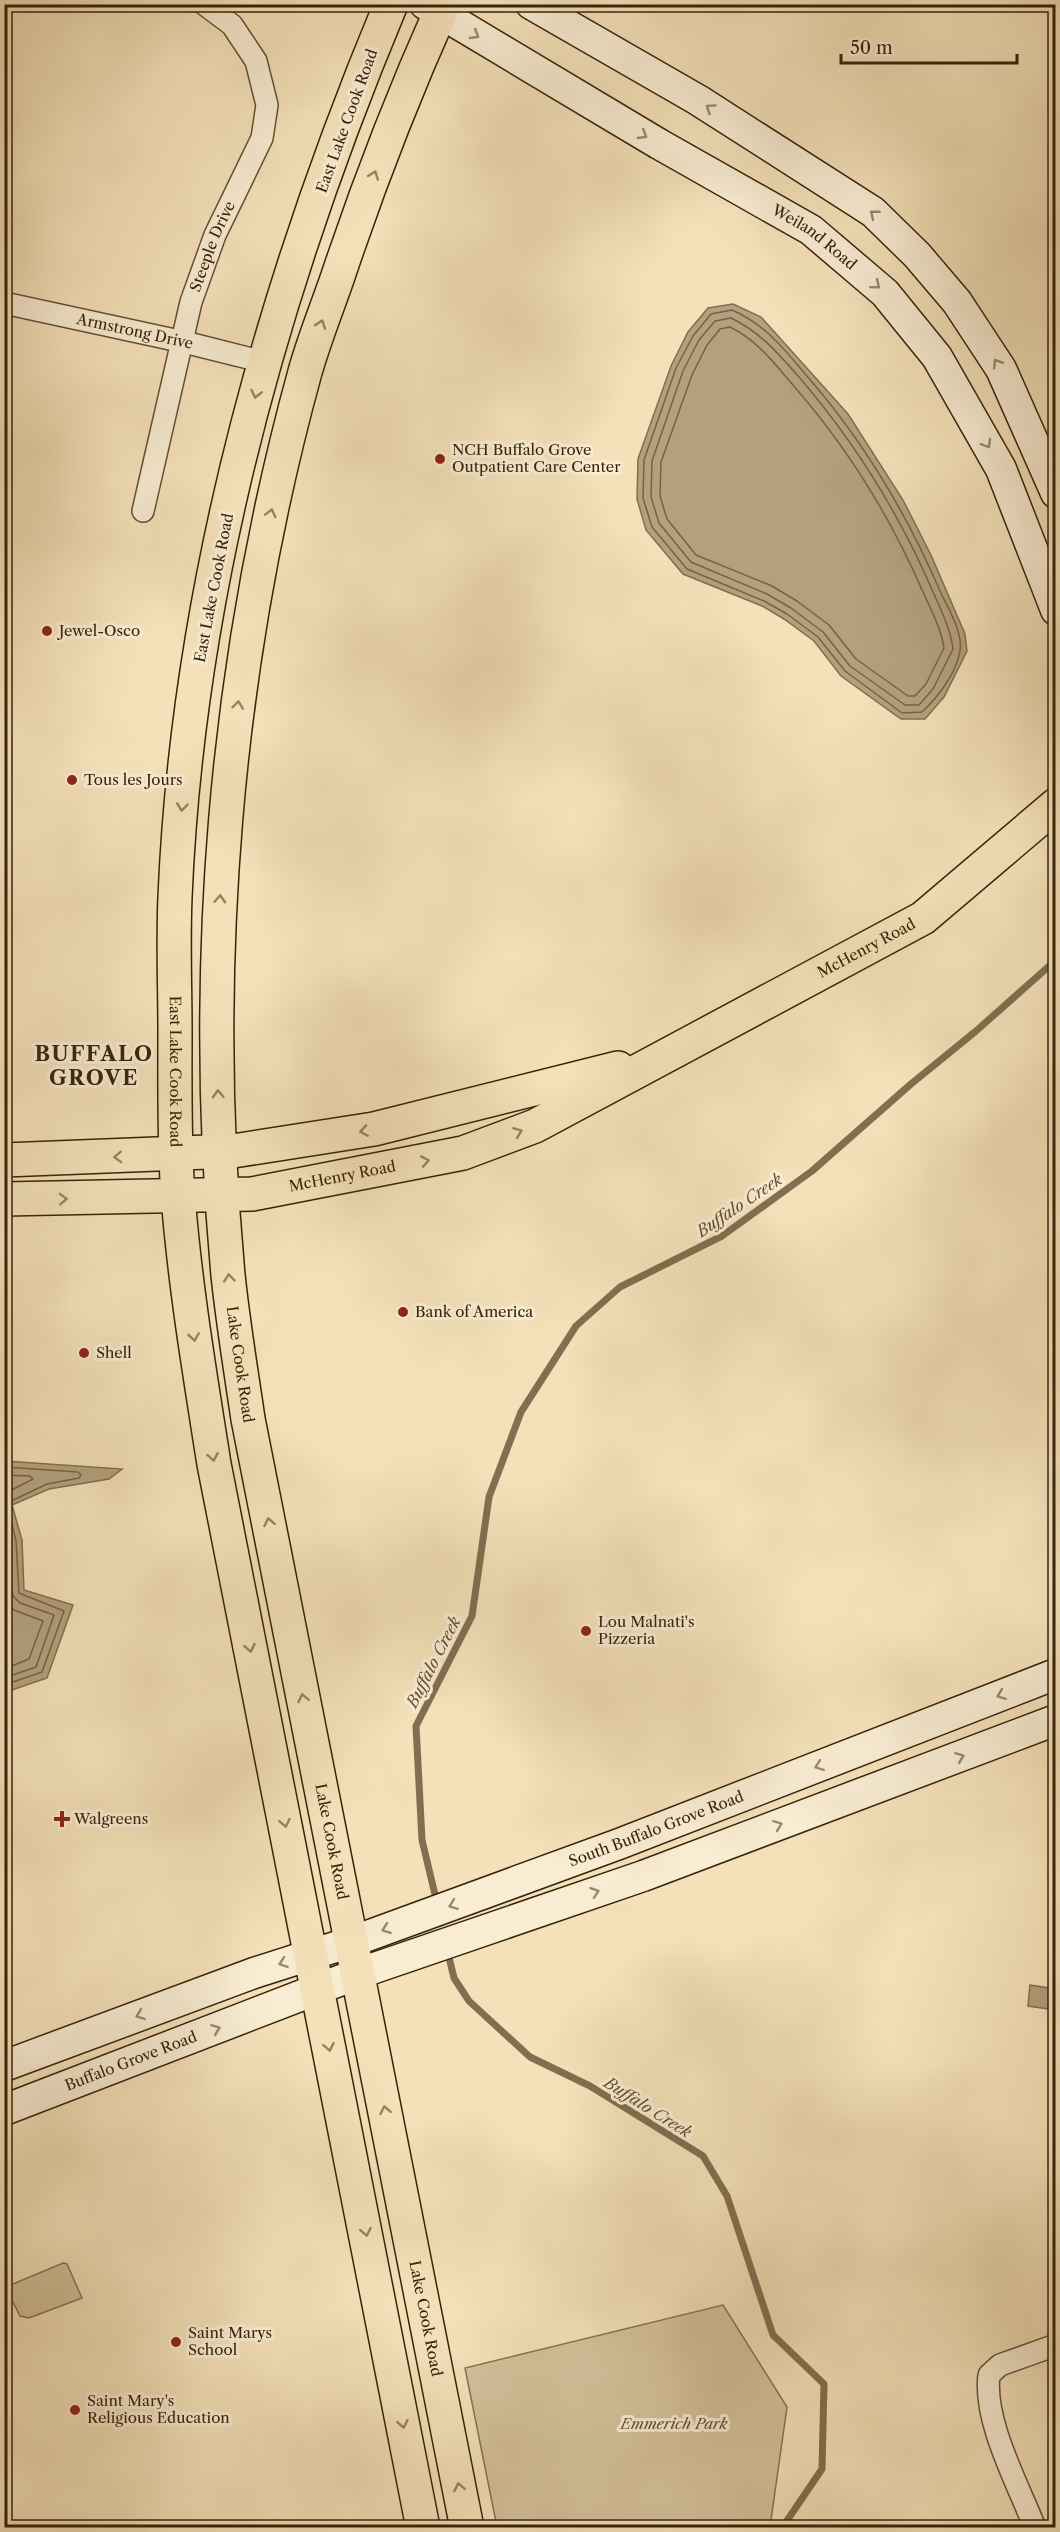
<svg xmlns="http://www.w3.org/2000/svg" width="1060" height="2532" viewBox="0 0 1060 2532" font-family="'Libre Caslon Text',serif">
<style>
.green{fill:#d4c19c;stroke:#867253;stroke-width:1.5}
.water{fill:#b4a07e;stroke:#826e50;stroke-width:1.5}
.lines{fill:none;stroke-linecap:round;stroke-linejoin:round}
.shore{stroke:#766244;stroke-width:1.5}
.stream{stroke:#826e50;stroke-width:7}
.street-casing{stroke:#665236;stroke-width:24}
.secondary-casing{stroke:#37230a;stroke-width:33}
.primary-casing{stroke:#37230a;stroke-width:36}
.street{stroke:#f8ecd2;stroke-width:21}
.secondary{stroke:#f8ecd2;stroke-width:30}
.primary{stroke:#f4e1ba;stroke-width:33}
.oneway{stroke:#98886e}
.oneway2{stroke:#968262}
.poi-dot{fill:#8f2418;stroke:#f8ecd2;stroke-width:2}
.labels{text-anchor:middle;stroke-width:6;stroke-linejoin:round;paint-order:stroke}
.street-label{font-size:15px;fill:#37230a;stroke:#f8ecd2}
.poi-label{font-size:15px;fill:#37230a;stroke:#f8ecd2;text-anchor:start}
.park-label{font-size:15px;font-style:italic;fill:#5e4a2e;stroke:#f8ecd2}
.water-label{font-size:16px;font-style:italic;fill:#634f33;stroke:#f8ecd2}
.district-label{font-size:21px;font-weight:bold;letter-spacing:1.5px;fill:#37230a;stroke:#f8ecd2}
</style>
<rect width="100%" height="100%" fill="#f4e1ba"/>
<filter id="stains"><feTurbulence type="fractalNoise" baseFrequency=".00333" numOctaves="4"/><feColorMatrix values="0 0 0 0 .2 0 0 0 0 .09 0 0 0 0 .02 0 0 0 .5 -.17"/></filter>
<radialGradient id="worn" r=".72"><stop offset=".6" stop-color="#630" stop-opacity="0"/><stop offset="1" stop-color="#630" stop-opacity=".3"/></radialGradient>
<g class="green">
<polygon points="63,2263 67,2264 82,2298 29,2318 20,2316 7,2290 8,2286"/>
<polygon points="723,2305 787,2407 770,2527 497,2527 465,2368"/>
</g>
<g class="water">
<polygon points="733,304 761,317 848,414 903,500 931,555 965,634 967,651 944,697 925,719 901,719 841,676 814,641 784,619 762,606 683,574 646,530 637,499 638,459 671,366 688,332 708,308"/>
<polygon points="5,1461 122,1469 109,1479 49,1489 12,1505 22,1540 24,1590 73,1605 47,1678 9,1691 4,1691"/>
<polygon points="1030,1985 1055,1989 1055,2010 1028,2006"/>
</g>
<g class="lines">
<g class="shore">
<path d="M732 310C766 325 783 348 806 375 863 440 906 512 940 591 948 608 963 632 960 651 956 674 938 697 922 712L902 713 845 671 818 637 787 614 764 601 687 569 652 527 643 498 644 460 676 368 693 336 711 314Z"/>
<path d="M731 318C760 332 778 353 799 377 853 440 896 508 930 585 939 606 950 626 953 649L933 689 919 705H905L850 666 823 632 791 608 767 594 691 562 659 523 651 497 652 461 683 371 699 340 715 321Z"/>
<path d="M730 327C757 340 774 363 793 385 848 448 890 516 923 592 931 610 941 628 944 648L926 684 915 696H908L856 659 829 625 797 601 772 586 696 555 667 519 660 496 661 462 692 375 707 345 720 329Z"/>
<polyline points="4,1467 78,1472 81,1475 79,1478 47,1484 7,1503 16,1541 19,1593 64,1611 42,1672 4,1685"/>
<polyline points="4,1475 30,1476 33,1479 4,1494"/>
<polyline points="4,1528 13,1596 20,1603 54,1615 36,1667 4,1678"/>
<polyline points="4,1600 14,1610 43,1621 29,1659 4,1669"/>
</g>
<g class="stream">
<polyline points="437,1903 422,1840 416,1726 472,1616 489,1497 521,1412 576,1326 620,1287 722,1236 812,1171 911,1084 976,1031 1056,960"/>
<polyline points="447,1949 454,1978 469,2001 530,2057 590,2086 703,2156 727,2196 773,2335 824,2384 822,2469 782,2528"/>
</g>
<g class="street-casing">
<g id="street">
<path id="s1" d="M4 303 184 342 264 362"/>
<path id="s2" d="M143 511 191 302 215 235 262 138 267 105 256 61 232 25 204 4"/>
<path d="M1035 2528C1018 2484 983 2421 989 2375L1000 2365 1056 2345"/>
</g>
</g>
<g class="secondary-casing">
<g id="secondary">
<path id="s3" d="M425 4 659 144 811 230 885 293 937 357 1001 469 1056 610"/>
<polyline points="531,4 698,100 873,212 917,255 957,302 1001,369 1056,493"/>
<path id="s4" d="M4 2066 254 1973 351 1942 619 1844 1056 1674"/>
<path id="s5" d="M4 2110 357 1974 643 1876 1056 1720"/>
</g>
</g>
<g class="primary-casing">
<g id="primary">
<path id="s6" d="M391 4C273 286 188 590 175 897 173 941 175 987 175 1032 175 1086 174 1142 178 1196 185 1286 200 1375 214 1464L423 2528"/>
<path id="s7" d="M444 4C404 93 369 183 338 276 327 308 314 340 305 372 224 666 200 972 228 1275 233 1323 241 1371 248 1419L467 2528"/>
<polyline points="4,1160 233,1151 374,1129 618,1068"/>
<path id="s8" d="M4 1199 252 1194 463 1153 535 1126 923 918 1056 805"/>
</g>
</g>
<use href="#street" class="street"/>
<use href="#secondary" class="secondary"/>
<use href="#primary" class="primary"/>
</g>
<defs><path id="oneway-chevron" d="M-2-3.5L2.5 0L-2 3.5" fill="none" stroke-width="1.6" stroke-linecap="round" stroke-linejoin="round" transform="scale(1.5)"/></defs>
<g class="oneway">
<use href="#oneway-chevron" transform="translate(475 35) rotate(31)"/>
<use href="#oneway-chevron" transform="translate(710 108) rotate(-146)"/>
<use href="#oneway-chevron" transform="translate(643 135) rotate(31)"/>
<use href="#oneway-chevron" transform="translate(874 214) rotate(-141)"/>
<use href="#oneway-chevron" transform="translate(876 285) rotate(40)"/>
<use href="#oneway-chevron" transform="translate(997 363) rotate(-122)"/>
<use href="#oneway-chevron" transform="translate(987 444) rotate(60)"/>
<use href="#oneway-chevron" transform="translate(1001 1695) rotate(159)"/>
<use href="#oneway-chevron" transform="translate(960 1757) rotate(-21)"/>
<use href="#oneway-chevron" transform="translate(819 1766) rotate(159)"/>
<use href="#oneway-chevron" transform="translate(778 1825) rotate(-21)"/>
<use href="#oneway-chevron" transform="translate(595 1892) rotate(-19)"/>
<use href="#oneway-chevron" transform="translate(453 1905) rotate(160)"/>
<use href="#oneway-chevron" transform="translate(386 1929) rotate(160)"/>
<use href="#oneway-chevron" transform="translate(283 1963) rotate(161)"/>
<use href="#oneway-chevron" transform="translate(140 2015) rotate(160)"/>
<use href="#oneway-chevron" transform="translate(216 2029) rotate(-21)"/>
</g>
<g class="oneway2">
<use href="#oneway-chevron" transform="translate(374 175) rotate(-69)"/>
<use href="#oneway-chevron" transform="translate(321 324) rotate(-71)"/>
<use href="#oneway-chevron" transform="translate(256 394) rotate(103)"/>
<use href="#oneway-chevron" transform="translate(271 513) rotate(-76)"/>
<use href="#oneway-chevron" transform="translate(238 705) rotate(-83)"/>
<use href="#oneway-chevron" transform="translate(182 807) rotate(96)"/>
<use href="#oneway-chevron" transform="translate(220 899) rotate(-87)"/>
<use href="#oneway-chevron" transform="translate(218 1094) rotate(-92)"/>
<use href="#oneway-chevron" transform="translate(364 1131) rotate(171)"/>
<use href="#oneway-chevron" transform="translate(518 1132) rotate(-21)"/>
<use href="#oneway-chevron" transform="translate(118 1157) rotate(178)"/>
<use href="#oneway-chevron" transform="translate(425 1161) rotate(-11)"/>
<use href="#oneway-chevron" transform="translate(63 1199) rotate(-2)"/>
<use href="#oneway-chevron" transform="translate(229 1278) rotate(-96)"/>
<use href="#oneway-chevron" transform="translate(194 1337) rotate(81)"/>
<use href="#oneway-chevron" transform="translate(213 1457) rotate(80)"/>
<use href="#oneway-chevron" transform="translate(269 1522) rotate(-101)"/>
<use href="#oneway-chevron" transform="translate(250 1648) rotate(79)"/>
<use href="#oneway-chevron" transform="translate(303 1698) rotate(-101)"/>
<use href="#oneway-chevron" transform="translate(285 1823) rotate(79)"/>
<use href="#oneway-chevron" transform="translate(329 2047) rotate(79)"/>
<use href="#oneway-chevron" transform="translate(385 2110) rotate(-101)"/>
<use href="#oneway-chevron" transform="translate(366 2232) rotate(79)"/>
<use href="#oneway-chevron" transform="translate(403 2424) rotate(79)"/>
<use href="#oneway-chevron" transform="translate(459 2487) rotate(-101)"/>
</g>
<g class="poi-dot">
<circle cx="440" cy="459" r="6"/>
<circle cx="47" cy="631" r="6"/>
<circle cx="72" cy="780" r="6"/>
<circle cx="403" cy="1312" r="6"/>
<circle cx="84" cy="1353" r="6"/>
<circle cx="586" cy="1631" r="6"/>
<path d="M59 1810h6v6h6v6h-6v6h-6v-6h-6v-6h6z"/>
<circle cx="176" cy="2342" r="6"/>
<circle cx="75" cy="2410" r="6"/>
</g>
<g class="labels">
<g class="street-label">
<text transform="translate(347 121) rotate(-70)" y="5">East Lake Cook Road</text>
<text dy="5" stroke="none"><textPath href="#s3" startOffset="454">Weiland Road</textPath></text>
<text dy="5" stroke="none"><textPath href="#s2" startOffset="274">Steeple Drive</textPath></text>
<text dy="5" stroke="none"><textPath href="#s1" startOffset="134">Armstrong Drive</textPath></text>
<text transform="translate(214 588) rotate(-79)" y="5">East Lake Cook Road</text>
<text dy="5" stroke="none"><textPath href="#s8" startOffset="916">McHenry Road</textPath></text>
<text dy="5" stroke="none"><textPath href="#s6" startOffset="1098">East Lake Cook Road</textPath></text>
<text dy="5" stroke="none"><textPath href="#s8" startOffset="340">McHenry Road</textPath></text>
<text dy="5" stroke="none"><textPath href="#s7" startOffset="1395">Lake Cook Road</textPath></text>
<text dy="5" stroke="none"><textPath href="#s4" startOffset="694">South Buffalo Grove Road</textPath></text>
<text dy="5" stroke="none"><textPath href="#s7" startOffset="1881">Lake Cook Road</textPath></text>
<text dy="5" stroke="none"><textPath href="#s5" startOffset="136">Buffalo Grove Road</textPath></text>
<text dy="5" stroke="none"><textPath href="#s7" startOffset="2367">Lake Cook Road</textPath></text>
</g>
<g class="poi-label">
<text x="452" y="455">NCH Buffalo Grove<tspan x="452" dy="17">Outpatient Care Center</tspan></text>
<text x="59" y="636">Jewel-Osco</text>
<text x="84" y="785">Tous les Jours</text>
<text x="415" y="1317">Bank of America</text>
<text x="96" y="1358">Shell</text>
<text x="598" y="1627">Lou Malnati's<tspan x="598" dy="17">Pizzeria</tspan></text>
<text x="74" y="1824">Walgreens</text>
<text x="188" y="2338">Saint Marys<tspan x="188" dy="17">School</tspan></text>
<text x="87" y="2406">Saint Mary's<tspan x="87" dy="17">Religious Education</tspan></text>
</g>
<g class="park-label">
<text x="674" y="2429">Emmerich Park</text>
</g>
<g class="water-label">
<text transform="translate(739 1205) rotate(-34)" y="6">Buffalo Creek</text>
<text transform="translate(433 1662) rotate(-63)" y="6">Buffalo Creek</text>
<text transform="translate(648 2107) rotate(32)" y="6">Buffalo Creek</text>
</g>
<g class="district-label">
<text x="94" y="1061">BUFFALO<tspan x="94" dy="24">GROVE</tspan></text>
</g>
</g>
<rect width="1060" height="2532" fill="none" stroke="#f4e1ba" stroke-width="24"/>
<rect x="6" y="6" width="1048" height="2520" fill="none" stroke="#37230a" stroke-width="3"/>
<rect x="12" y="12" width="1036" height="2508" fill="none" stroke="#37230a" stroke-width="1.5"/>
<path d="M841 54v9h176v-9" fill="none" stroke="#37230a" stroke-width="3"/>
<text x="850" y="54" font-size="18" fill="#37230a" stroke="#f8ecd2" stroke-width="4.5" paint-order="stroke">50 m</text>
<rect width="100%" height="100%" filter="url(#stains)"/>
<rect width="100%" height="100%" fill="url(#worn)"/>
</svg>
